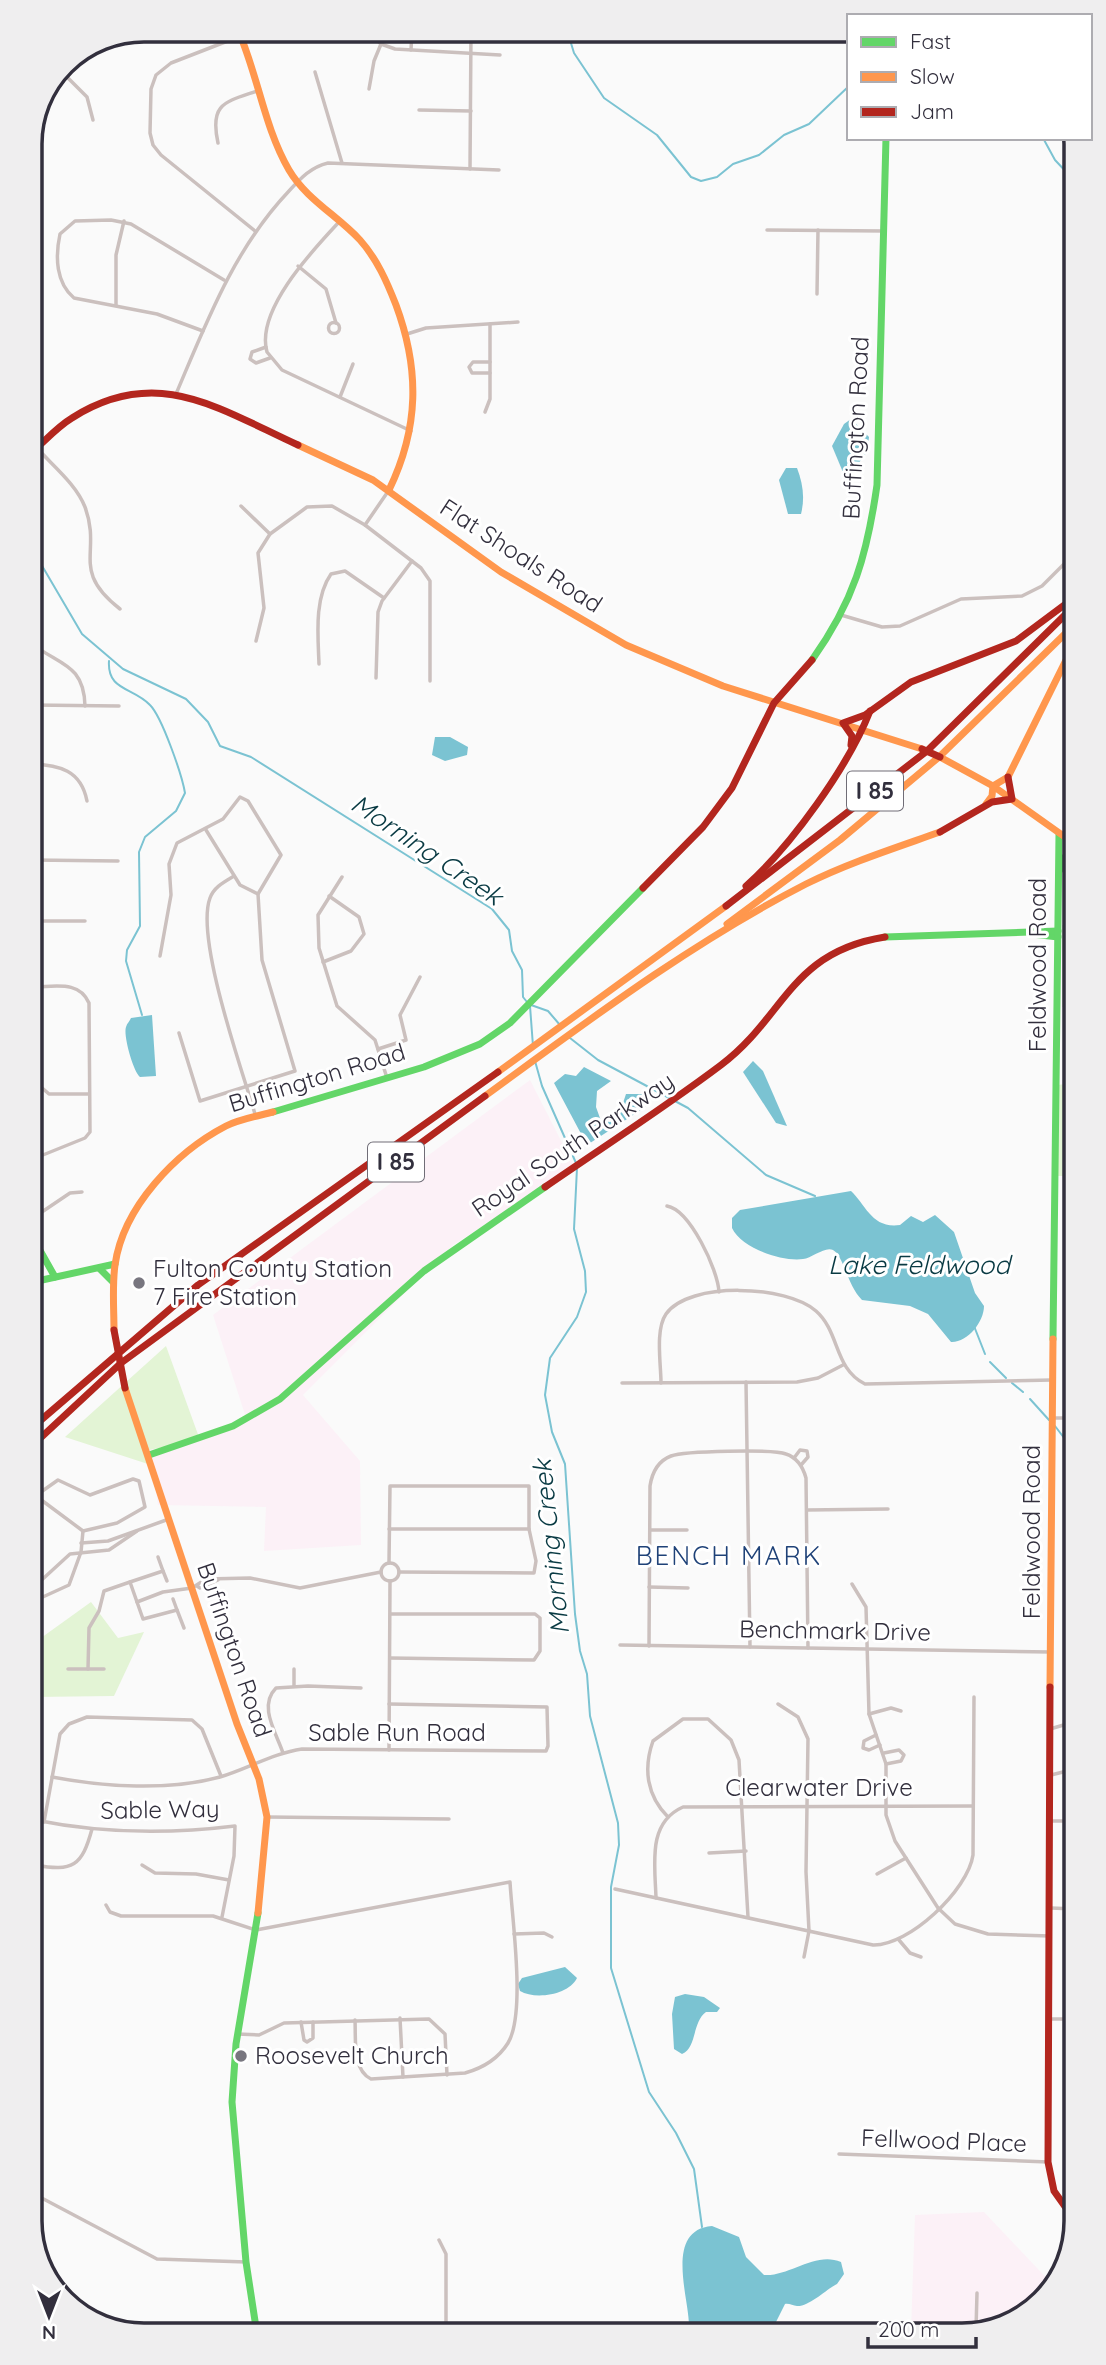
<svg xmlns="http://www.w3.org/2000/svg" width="1106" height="2365" viewBox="0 0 1106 2365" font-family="Quicksand,sans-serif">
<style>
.industrial{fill:#fcf1f7}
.green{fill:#e3f4d5}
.water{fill:#7bc3d2}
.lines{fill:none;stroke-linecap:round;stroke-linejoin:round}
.stream{stroke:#7bc3d2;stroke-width:2}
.street{stroke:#cbc0be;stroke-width:3.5}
.fast{stroke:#63d668;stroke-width:7}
.slow{stroke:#ff974d;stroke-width:7}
.jam{stroke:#b3261e;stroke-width:7}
.jam-bridge{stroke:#b3261e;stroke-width:7}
.poi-dot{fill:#78767f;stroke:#fff;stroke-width:2.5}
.labels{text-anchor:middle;stroke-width:6;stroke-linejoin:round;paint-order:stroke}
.shield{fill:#fff;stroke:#706d77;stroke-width:2}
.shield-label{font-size:23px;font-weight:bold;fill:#322f3d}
.street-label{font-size:24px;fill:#322f3d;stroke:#fff}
.poi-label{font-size:24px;fill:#322f3d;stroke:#fff;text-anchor:start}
.water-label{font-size:26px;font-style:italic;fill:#093a43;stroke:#fff}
.neighbourhood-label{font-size:26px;letter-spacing:2px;fill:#1f4278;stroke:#fff}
.rim{fill:none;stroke:#322f3d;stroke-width:3.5}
</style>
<rect width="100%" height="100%" fill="#fafafa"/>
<g class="industrial">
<polygon points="530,1080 575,1168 453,1245 303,1395 360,1461 361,1545 264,1551 266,1507 158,1505 149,1450 200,1440 247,1421 213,1315"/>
<polygon points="984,2212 1054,2286 999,2329 911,2330 915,2215"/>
</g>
<g class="green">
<polygon points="1062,925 1072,925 1073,1007 1062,1007"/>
<polygon points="1073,1083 1073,1176 1056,1176 1058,1085"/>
<polygon points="166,1346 200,1440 149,1450 151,1465 65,1437"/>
<polygon points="91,1602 118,1638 144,1632 114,1696 34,1697 34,1643"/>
</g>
<g class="water">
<polygon points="851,419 869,437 867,452 849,476 845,477 832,446 844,424"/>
<path d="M786 468H797C803 484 805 498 801 514H788L779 480Z"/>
<polygon points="435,737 450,737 468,747 467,755 445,761 432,755"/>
<path d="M152 1015 156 1076 140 1077C133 1071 123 1035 126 1027 127 1023 130 1021 131 1018Z"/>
<polygon points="753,1061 763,1071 787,1126 776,1123 743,1072"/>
<polygon points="584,1067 611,1081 597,1091 596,1107 601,1121 610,1122 618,1118 626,1094 642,1094 651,1100 644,1108 587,1145 554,1083 565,1074 576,1076"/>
<path d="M851 1191C866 1205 872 1229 900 1225L911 1216 923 1222 935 1215 954 1232 975 1293 984 1306C984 1322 967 1343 951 1342L928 1314 910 1306 862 1300C847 1285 844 1256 833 1250 825 1246 812 1258 803 1259 782 1262 741 1248 732 1228V1218L740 1210Z"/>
<path d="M565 1967 577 1978C569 1995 535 2000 520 1991L518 1984 522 1978Z"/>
<path d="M685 1994 704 1997 720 2008 717 2012H706C692 2022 697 2048 682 2054L674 2049 672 2014 675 1997Z"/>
<path d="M712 2226 739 2237 746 2257 764 2275C789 2277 815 2251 841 2262L844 2274 837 2284C828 2288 809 2307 797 2306 793 2306 789 2303 785 2304L775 2324 767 2331H683L689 2326C689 2297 664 2230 712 2226Z"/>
</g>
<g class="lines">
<g class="stream">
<polyline points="567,30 574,53 604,98 657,135 691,177 701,181 717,177 733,164 759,155 784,135 809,124 849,86"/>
<polyline points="1043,138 1055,160 1070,176"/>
<polyline points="31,520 41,564 82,634 123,669 186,699 208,722 220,746 251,757 492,909 509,930 512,951 522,970 523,997 527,1002"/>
<path d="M109 661C107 691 133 687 150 705 162 717 182 775 185 793L176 811 145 837 139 852 140 926 127 950 126 961 142 1015"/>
<polyline points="531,1005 548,1011 560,1025"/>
<polyline points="530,1006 533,1046"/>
<polyline points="570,1038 598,1060 688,1108 766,1175 815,1196"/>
<polyline points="535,1061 542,1086 576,1163"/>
<polyline points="577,1168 574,1229 585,1271 586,1292 577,1317 550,1358 545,1395 552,1432 565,1464 575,1614 580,1651 587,1674 590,1716 618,1823 619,1845 611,1887 611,1968 649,2092 676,2133 694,2169 702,2227"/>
<polyline points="974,1326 985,1354"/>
<polyline points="990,1362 1006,1378"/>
<polyline points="1012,1383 1023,1392"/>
<polyline points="1030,1399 1049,1420"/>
<polyline points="1055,1426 1074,1451"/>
</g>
<g class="street">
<polyline points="365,30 381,44 395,49 500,55"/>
<polyline points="411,50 412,30"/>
<polyline points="60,70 87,97 93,120"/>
<polyline points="315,72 342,163"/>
<polyline points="369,89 374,61 381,44"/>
<polyline points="419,110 471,111"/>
<polyline points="35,127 38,127"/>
<path d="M218 143C209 102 226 102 260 90"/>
<polyline points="470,169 471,30"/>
<path d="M340 221C314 249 255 310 267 352L282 370 411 431"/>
<polyline points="767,230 884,231"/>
<polyline points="255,231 161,155 153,145 150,133 151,89 156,75 171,63 256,30"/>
<polyline points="298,266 326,289 336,323"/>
<polyline points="817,294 818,230"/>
<polyline points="116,305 116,255 124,221"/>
<circle cx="334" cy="328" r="5.5"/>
<path d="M203 331 157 314 74 298C56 283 55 257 60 234L75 221 111 220 131 224 224 280"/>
<polyline points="407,334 426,328 518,322"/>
<polyline points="266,347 252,352 250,359 256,363 270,358"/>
<polyline points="490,373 472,373 469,367 473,362 490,362"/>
<path d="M176 394C207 321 234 249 289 191 301 178 311 167 328 163L499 170"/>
<polyline points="340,397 353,364"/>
<polyline points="485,412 490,399 490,324"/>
<path d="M37 448C53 466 76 484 85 507 102 553 70 570 120 609"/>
<polyline points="241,506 270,534"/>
<polyline points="365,525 389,490"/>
<polyline points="841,615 882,627 900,626 961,599 1022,596 1042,586 1071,557"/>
<polyline points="256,641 264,608 258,553 270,534 307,507 332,506 365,525 421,568 430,581 430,681"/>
<path d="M31 643C58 665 84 663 85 706"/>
<path d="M319 664C318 636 314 598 331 574L345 571 384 598"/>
<polyline points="376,678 378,612 382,601 412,561"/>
<polyline points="32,705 119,706"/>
<polyline points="32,754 35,705"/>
<path d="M32 764C59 765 81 770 87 801"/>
<polyline points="206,830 240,885 258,894"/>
<polyline points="32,860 118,861"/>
<path d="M234 876C224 882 214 887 210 898 195 938 242 1070 255 1114"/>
<polyline points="342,877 318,915 319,948 337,1006 375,1040 387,1078"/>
<polyline points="32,921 85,921"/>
<polyline points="160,956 171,895 169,864 177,843 223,819 240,797 248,801 281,855 258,894 262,960 295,1071 200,1101 179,1033"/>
<polyline points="323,962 351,951 364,934 359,917 329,896"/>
<path d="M32 987C55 987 79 980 89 1003L90 1132 85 1138 33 1159"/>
<polyline points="35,987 41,1087 49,1094 89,1094"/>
<polyline points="378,1049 406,1040 400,1015 420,977"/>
<path d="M667 1206C690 1210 718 1270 719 1292"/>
<polyline points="33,1218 70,1193 82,1192"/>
<polyline points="746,1382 750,1647"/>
<polyline points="622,1383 797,1382 818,1378 843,1365"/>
<path d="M661 1383C661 1364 655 1330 666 1314 689 1281 787 1285 816 1311 840 1332 834 1369 865 1384L1052 1380"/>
<polyline points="1052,1418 1074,1418"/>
<polyline points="794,1458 800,1450 807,1451 808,1457 801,1465"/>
<polygon points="133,1479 139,1481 145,1507 117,1523 83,1531 40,1499 41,1492 58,1480 90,1495"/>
<polyline points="807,1510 888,1509"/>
<polyline points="389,1529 529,1529"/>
<polyline points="650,1530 687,1530"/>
<polyline points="81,1543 108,1541 169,1519"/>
<polyline points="389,1563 390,1486 529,1486 529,1529 536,1561 534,1573 399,1572"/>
<circle cx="390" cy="1572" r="9"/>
<polyline points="163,1571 167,1581"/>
<polyline points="130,1582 163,1571 158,1557"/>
<polyline points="852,1584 866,1607 869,1714 886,1764 886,1815 895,1841 938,1908 955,1924 988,1934 1050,1936"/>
<polyline points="197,1586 200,1588 218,1580"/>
<polyline points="34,1587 70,1554 109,1550 137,1531"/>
<polyline points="649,1587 688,1588"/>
<polyline points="173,1599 177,1610"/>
<polyline points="34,1601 69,1585 81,1552 83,1531"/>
<polyline points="184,1628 177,1610 143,1619 137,1602 163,1592 192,1588 206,1579 250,1578 300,1588 381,1572"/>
<polyline points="620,1645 1050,1652"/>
<path d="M649 1646 650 1486C652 1473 658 1461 671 1456 684 1451 773 1449 786 1454 798 1458 803 1467 806 1478L808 1648"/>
<polyline points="390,1658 534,1660 540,1651 540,1618 535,1614 391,1614"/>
<polyline points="68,1669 104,1669"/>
<polyline points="88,1669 89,1628 99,1611 104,1591 130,1582 137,1602"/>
<polyline points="294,1669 294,1686"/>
<polyline points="778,1704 798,1717 808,1739 806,1872 809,1931 804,1957"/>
<polyline points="869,1714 891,1708 901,1711"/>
<polyline points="1050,1729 1067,1724 1075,1718"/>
<polyline points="876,1735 864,1741 863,1748 869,1750 880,1745"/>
<polyline points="389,1750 390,1581"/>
<path d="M283 1753C276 1732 258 1706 276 1688L308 1686 361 1688"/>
<polyline points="884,1753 899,1750 904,1755 901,1761 886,1764"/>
<polyline points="1051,1775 1075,1769"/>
<path d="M52 1777C105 1787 168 1791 220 1777 247 1769 274 1753 302 1749L546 1751 548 1746 547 1707 389 1704"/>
<polyline points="267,1817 449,1819"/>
<path d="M668 1817C647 1796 643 1769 653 1741L683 1719H708L731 1740 739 1760 748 1917"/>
<path d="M35 1820C99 1833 170 1834 235 1826L234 1856 222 1917"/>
<polyline points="1051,1821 1075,1821"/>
<polyline points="44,1822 60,1734 69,1724 87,1717 192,1720 202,1729 221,1776"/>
<polyline points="709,1853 746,1851"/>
<path d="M35 1865C73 1872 82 1866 92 1829"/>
<polyline points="142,1865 155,1873 196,1874 229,1880"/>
<polyline points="877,1874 906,1858"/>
<path d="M615 1889 873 1945C909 1946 968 1890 973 1855L974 1697"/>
<path d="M656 1898C655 1864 647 1823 683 1807L973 1806"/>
<path d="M106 1905 110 1912 121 1916H213L256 1930 510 1882C512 1919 526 2013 508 2043 498 2059 483 2068 465 2073L371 2079C352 2070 356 2039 355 2020"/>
<polyline points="1051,1908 1075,1909"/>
<polyline points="514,1934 544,1933 552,1937"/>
<polyline points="899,1940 910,1953 921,1957"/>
<polyline points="400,2018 403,2077"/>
<polyline points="1050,2019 1076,2019"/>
<polyline points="301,2022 304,2040 307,2042 313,2038 313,2022"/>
<polyline points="237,2034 259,2035 284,2023 429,2019 445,2034 447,2075"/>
<polyline points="1071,2134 1076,2125"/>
<polyline points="839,2154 1048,2162"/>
<polyline points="36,2195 157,2259 246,2262"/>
<polyline points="439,2240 446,2254 446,2333"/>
<polyline points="976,2329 977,2293"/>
</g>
<g class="fast">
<path d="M812 660C854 601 867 555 877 485L886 138"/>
<polyline points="1060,870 1064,858 1072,850"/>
<polyline points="1032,934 1058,937"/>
<polyline points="885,937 1058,931"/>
<polyline points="273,1112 424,1067 480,1044 510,1023 643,888"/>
<polyline points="33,1238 55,1277"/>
<polyline points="100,1269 113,1282"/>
<polyline points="33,1282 115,1264"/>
<polyline points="1053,1339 1059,834"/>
<polyline points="149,1455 233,1426 280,1399 424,1271 545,1187"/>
<polyline points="257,2334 246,2262 232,2102 236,2044 258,1913"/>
</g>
<g class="slow">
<path d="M238 30C258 75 264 127 289 170 306 199 338 216 360 240 377 259 387 282 396 305 420 370 419 428 389 490"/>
<polyline points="298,445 373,480 501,572 626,645 723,686 922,749"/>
<polyline points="940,757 993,786 1072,842"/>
<polyline points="986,804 992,796 993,786 1008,777 1072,648"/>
<polyline points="727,924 840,840 939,757 1072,627"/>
<polyline points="498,1072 726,906"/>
<path d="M485 1096C589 1020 691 943 806 884 848 863 895 848 940 832"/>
<path d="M114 1330C114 1309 112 1286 115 1265 123 1207 176 1152 226 1126 240 1119 258 1116 273 1112"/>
<polyline points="125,1388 237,1724 259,1779 267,1817 258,1913"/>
<polyline points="1050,1687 1053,1339"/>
</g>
<g class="jam">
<path d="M31 453C44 442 57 427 72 418 157 364 219 409 298 445"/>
<polyline points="851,745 852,736 843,723 865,715 911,682 1016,641 1071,600"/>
<polyline points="940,832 992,802 1012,799 1008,777"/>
<path d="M746 886C791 846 848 767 870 711"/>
<polyline points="643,888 703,827 732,788 774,703 812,660"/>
<polyline points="726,906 927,751 1072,608"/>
<path d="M545 1187C603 1147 664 1108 721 1065 785 1017 790 952 885 937"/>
<polyline points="34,1426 198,1285 498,1072"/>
<polyline points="34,1444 121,1363 485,1096"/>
<polyline points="1050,1687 1048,2162 1054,2191 1076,2222"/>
</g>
<g class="jam-bridge">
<polyline points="922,749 940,757"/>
<polyline points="114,1330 125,1388"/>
</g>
</g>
<g class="poi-dot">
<circle cx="139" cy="1283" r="7"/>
<circle cx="241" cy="2056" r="7"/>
</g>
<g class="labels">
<g class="shield">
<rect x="847" y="771.5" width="56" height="39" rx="5"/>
<rect x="368" y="1142.5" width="56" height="39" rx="5"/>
</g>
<g class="shield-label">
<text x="875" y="799">I 85</text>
<text x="396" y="1170">I 85</text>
</g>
<g class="street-label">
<text transform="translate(856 428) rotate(-87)" y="8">Buffington Road</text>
<text transform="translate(521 556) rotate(33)" y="8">Flat Shoals Road</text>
<text transform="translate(1038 965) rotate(-90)" y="8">Feldwood Road</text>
<text transform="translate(317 1078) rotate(-17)" y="8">Buffington Road</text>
<text transform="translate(573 1145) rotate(-34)" y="8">Royal South Parkway</text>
<text transform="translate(1032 1532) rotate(-90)" y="8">Feldwood Road</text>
<text transform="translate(835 1631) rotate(1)" y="8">Benchmark Drive</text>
<text transform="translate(234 1650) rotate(71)" y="8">Buffington Road</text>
<text x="397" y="1741">Sable Run Road</text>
<text x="819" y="1796">Clearwater Drive</text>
<text transform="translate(160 1810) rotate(-1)" y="8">Sable Way</text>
<text transform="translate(944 2141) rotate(2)" y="8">Fellwood Place</text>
</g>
<g class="poi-label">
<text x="153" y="1277">Fulton County Station<tspan x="153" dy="28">7 Fire Station</tspan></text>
<text x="255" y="2064">Roosevelt Church</text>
</g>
<g class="water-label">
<text transform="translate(427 850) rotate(34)" y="9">Morning Creek</text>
<text x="919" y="1274">Lake Feldwood</text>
<text transform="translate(551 1547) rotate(-96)" y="9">Morning Creek</text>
</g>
<g class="neighbourhood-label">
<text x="729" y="1565">BENCH MARK</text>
</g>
</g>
<path d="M0 0H1106V2365H0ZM144 42H962A102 102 0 0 1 1064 144V2221A102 102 0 0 1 962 2323H144A102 102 0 0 1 42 2221V144A102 102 0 0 1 144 42Z" fill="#efeeef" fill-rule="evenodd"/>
<path class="rim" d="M144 42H962A102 102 0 0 1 1064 144V2221A102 102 0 0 1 962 2323H144A102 102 0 0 1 42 2221V144A102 102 0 0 1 144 42Z"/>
<rect x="847" y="14" width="245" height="126" fill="#ffffff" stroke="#adacb1" stroke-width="2"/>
<rect x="861" y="37" width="35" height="10" fill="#63d668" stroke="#adacb1" stroke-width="2"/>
<text x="910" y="49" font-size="21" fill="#322f3d">Fast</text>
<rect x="861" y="72" width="35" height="10" fill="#ff974d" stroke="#adacb1" stroke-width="2"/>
<text x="910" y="84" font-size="21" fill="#322f3d">Slow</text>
<rect x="861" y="107" width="35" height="10" fill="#b3261e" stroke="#adacb1" stroke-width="2"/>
<text x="910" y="119" font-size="21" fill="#322f3d">Jam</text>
<g transform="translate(49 2316) rotate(180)" stroke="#ffffff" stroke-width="5" paint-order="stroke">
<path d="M0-5L12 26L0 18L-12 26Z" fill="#322f3d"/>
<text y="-10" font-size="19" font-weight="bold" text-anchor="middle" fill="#322f3d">N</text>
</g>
<path d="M868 2337v10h108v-10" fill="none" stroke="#322f3d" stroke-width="3.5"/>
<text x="878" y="2337" font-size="21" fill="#322f3d" stroke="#ffffff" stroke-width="5" paint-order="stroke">200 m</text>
</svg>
